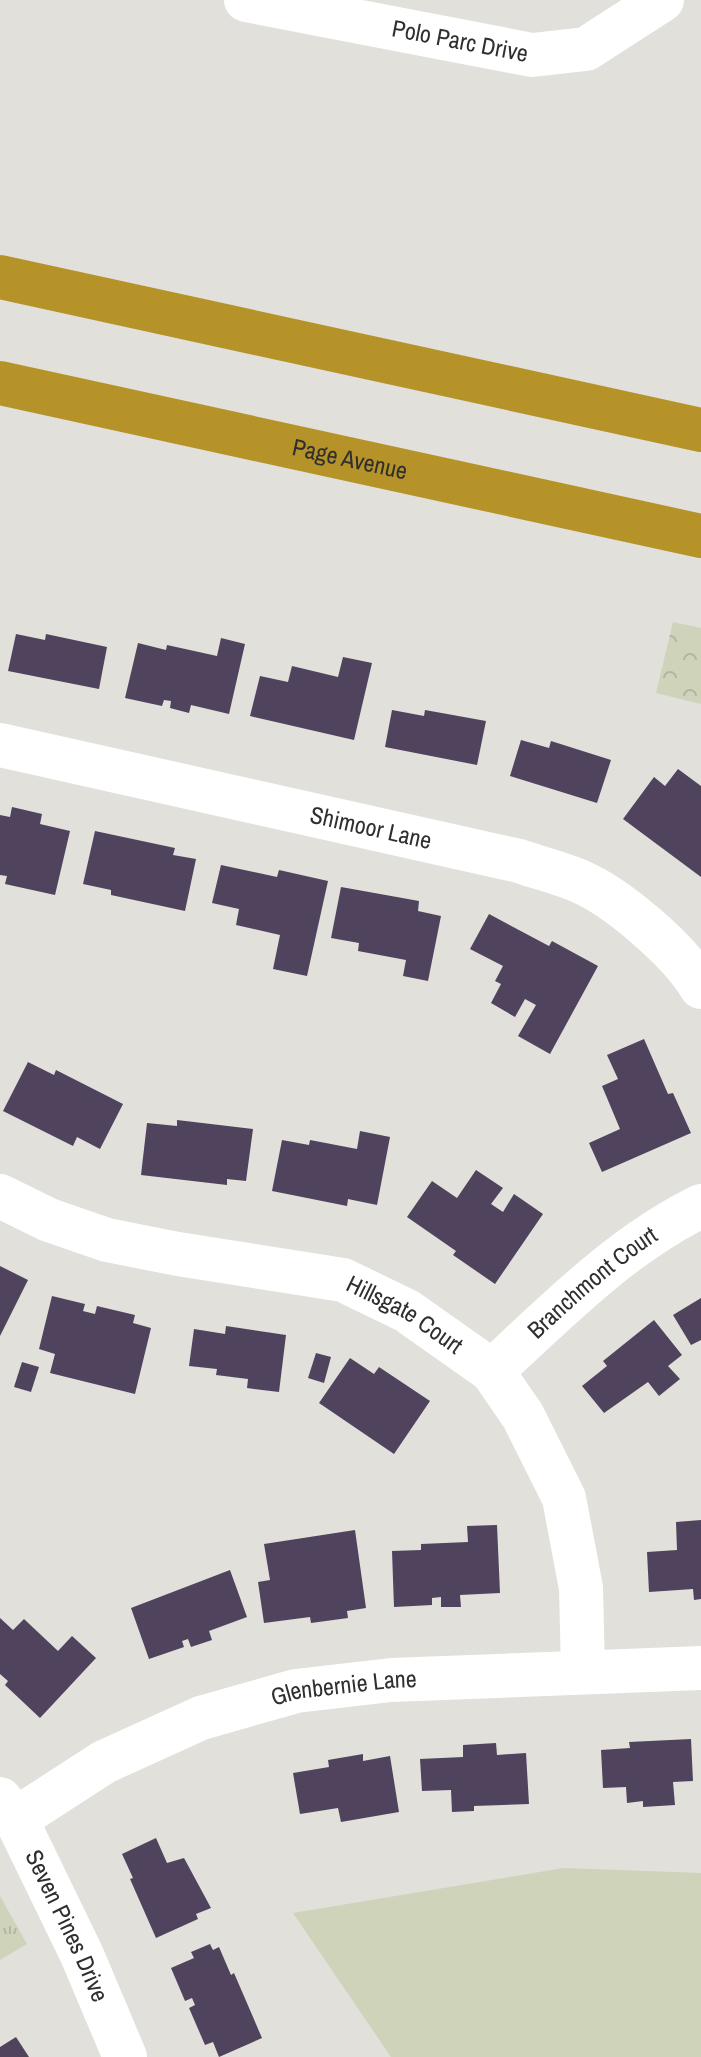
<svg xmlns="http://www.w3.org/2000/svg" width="701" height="2057" viewBox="0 0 701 2057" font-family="'Archivo Narrow',sans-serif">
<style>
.grass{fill:#cfd3ba}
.forest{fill:url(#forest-crowns)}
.park{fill:url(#park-tufts)}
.building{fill:#50435d}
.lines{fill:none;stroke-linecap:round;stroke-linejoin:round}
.minor{stroke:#fff;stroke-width:44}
.highway{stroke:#b69328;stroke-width:44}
.labels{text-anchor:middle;stroke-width:8;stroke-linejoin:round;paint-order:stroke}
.street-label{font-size:24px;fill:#2f2f2d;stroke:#fff}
</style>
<defs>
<pattern id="forest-crowns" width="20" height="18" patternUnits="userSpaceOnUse" patternTransform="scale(2)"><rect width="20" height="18" fill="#cfd3ba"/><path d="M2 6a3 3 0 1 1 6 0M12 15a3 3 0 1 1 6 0" fill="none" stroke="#b2b5a0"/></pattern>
<pattern id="park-tufts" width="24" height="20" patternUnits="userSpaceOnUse" patternTransform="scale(2)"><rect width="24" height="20" fill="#cfd3ba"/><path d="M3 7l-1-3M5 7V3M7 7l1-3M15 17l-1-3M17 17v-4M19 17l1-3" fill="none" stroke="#b2b5a0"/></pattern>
</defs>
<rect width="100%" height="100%" fill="#e1e0db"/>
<polygon class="grass" points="564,1868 701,1873 701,2057 391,2057 293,1913"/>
<polygon class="forest" points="673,622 701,628 701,704 656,693"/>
<polygon class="park" points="0,1896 27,1944 0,1960"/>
<g class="building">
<polygon points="16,634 45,640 46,634 107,647 99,689 8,671"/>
<polygon points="221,638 245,644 229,714 191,705 189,713 170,708 171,701 164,700 162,706 125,698 138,643 166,650 167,645 217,656"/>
<polygon points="343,657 372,663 354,740 250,716 260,676 288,682 292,666 338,677"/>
<polygon points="392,710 424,716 425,710 486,721 477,765 385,747"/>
<polygon points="521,740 549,748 551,741 611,760 597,803 510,776"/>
<polygon points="678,769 701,786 701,877 623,819 654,777 665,786"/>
<polygon points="12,807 42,814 40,824 70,831 55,895 5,884 7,876 0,875 0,815 10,817"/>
<polygon points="95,831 175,848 173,855 196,859 185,911 111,895 111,890 83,884"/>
<polygon points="221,865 277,877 279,870 328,881 307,976 273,969 280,935 236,925 239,909 212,903"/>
<polygon points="341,887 419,901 418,911 441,916 428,981 403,976 406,960 358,951 359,943 331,938"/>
<polygon points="489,914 549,946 552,941 598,966 550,1054 518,1036 536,1005 525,999 515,1017 491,1003 501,984 495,981 503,966 470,949"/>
<polygon points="644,1039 668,1094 673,1093 691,1133 602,1172 589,1143 620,1129 602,1086 618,1079 607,1055"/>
<polygon points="28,1062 54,1075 56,1070 123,1104 100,1149 77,1137 73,1146 3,1111"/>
<polygon points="177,1120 253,1129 246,1181 227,1179 227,1185 141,1175 147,1123 177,1126"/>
<polygon points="360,1131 390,1137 377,1205 348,1199 347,1206 272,1191 282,1140 309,1145 310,1140 357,1149"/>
<polygon points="476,1170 503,1188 491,1204 503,1212 514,1194 543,1214 495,1284 453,1255 456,1251 407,1217 432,1181 457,1198"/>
<polygon points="0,1266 28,1280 0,1336"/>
<polygon points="52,1296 85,1304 83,1311 95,1314 97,1306 135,1315 133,1323 151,1328 135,1394 50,1373 55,1354 39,1349"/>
<polygon points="701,1298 701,1340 691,1345 673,1315"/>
<polygon points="654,1320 682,1355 668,1366 680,1379 659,1396 648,1382 604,1413 582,1386 607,1366 603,1361"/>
<polygon points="226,1326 286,1335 279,1392 247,1388 248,1379 216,1375 217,1369 189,1366 194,1329 225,1334"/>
<polygon points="316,1353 331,1357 324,1383 308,1378"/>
<polygon points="350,1358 374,1374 379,1367 430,1401 394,1454 319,1403"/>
<polygon points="22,1362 39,1367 31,1392 14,1387"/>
<polygon points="701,1520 701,1599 694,1600 693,1589 649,1592 647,1552 677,1550 676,1522"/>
<polygon points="497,1525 500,1593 460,1595 461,1607 441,1607 441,1597 432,1598 432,1605 394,1607 392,1551 421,1550 421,1544 468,1542 467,1526"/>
<polygon points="355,1530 366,1608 347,1611 348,1618 311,1623 310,1617 264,1623 258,1582 270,1580 264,1544"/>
<polygon points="230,1570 247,1617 209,1631 212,1640 191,1647 188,1639 182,1641 184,1647 149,1659 131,1608"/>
<polygon points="0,1618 13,1630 24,1619 58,1651 72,1636 96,1658 40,1718 5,1685 8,1681 0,1674"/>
<polygon points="691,1739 693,1781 673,1782 675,1805 643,1807 643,1801 627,1803 626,1787 603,1788 601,1750 630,1748 629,1742"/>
<polygon points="496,1743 497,1755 526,1753 529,1804 474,1806 474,1811 452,1812 451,1790 422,1791 420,1759 463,1757 463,1745"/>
<polygon points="363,1754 363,1761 390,1756 399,1812 341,1822 338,1808 300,1814 293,1773 329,1767 328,1760"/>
<polygon points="156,1838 167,1863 184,1858 211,1908 196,1914 198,1919 156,1938 130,1879 133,1878 122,1854"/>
<polygon points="210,1944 213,1950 219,1947 231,1975 234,1973 262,2038 219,2057 213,2042 205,2045 189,2008 195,2005 192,1998 185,2001 171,1968 194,1958 191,1952"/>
<polygon points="16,2037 29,2057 0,2057 0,2047"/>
</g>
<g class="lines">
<g class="minor">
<path id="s1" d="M246 0 532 55 586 49 662 0"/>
<path id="s2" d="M0 745 519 861C539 868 560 873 579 881 617 897 680 951 701 987"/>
<path id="s3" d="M0 1196 49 1220 107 1240 178 1254 343 1280 407 1311 492 1371 523 1416 564 1498 581 1588 583 1671"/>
<path id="s4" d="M492 1371C557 1311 621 1245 701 1206"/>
<path id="s5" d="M0 1799 16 1819 82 1955 125 2057"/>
<path id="s6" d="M16 1819 104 1762 201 1718 296 1691 391 1680 701 1668"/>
</g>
<g class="highway">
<polyline points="0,277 701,430"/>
<path id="s7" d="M0 383 701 536"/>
</g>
</g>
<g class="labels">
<g class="street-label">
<text dy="8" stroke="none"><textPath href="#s1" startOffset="218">Polo Parc Drive</textPath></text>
<text dy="8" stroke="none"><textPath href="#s7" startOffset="358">Page Avenue</textPath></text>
<text dy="8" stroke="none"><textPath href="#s2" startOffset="380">Shimoor Lane</textPath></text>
<text dy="8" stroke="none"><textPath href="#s4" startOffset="134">Branchmont Court</textPath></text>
<text dy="8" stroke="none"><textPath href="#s3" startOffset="426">Hillsgate Court</textPath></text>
<text dy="8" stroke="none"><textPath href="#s6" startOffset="358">Glenbernie Lane</textPath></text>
<text dy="8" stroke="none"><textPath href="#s5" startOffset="144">Seven Pines Drive</textPath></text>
</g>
</g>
</svg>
